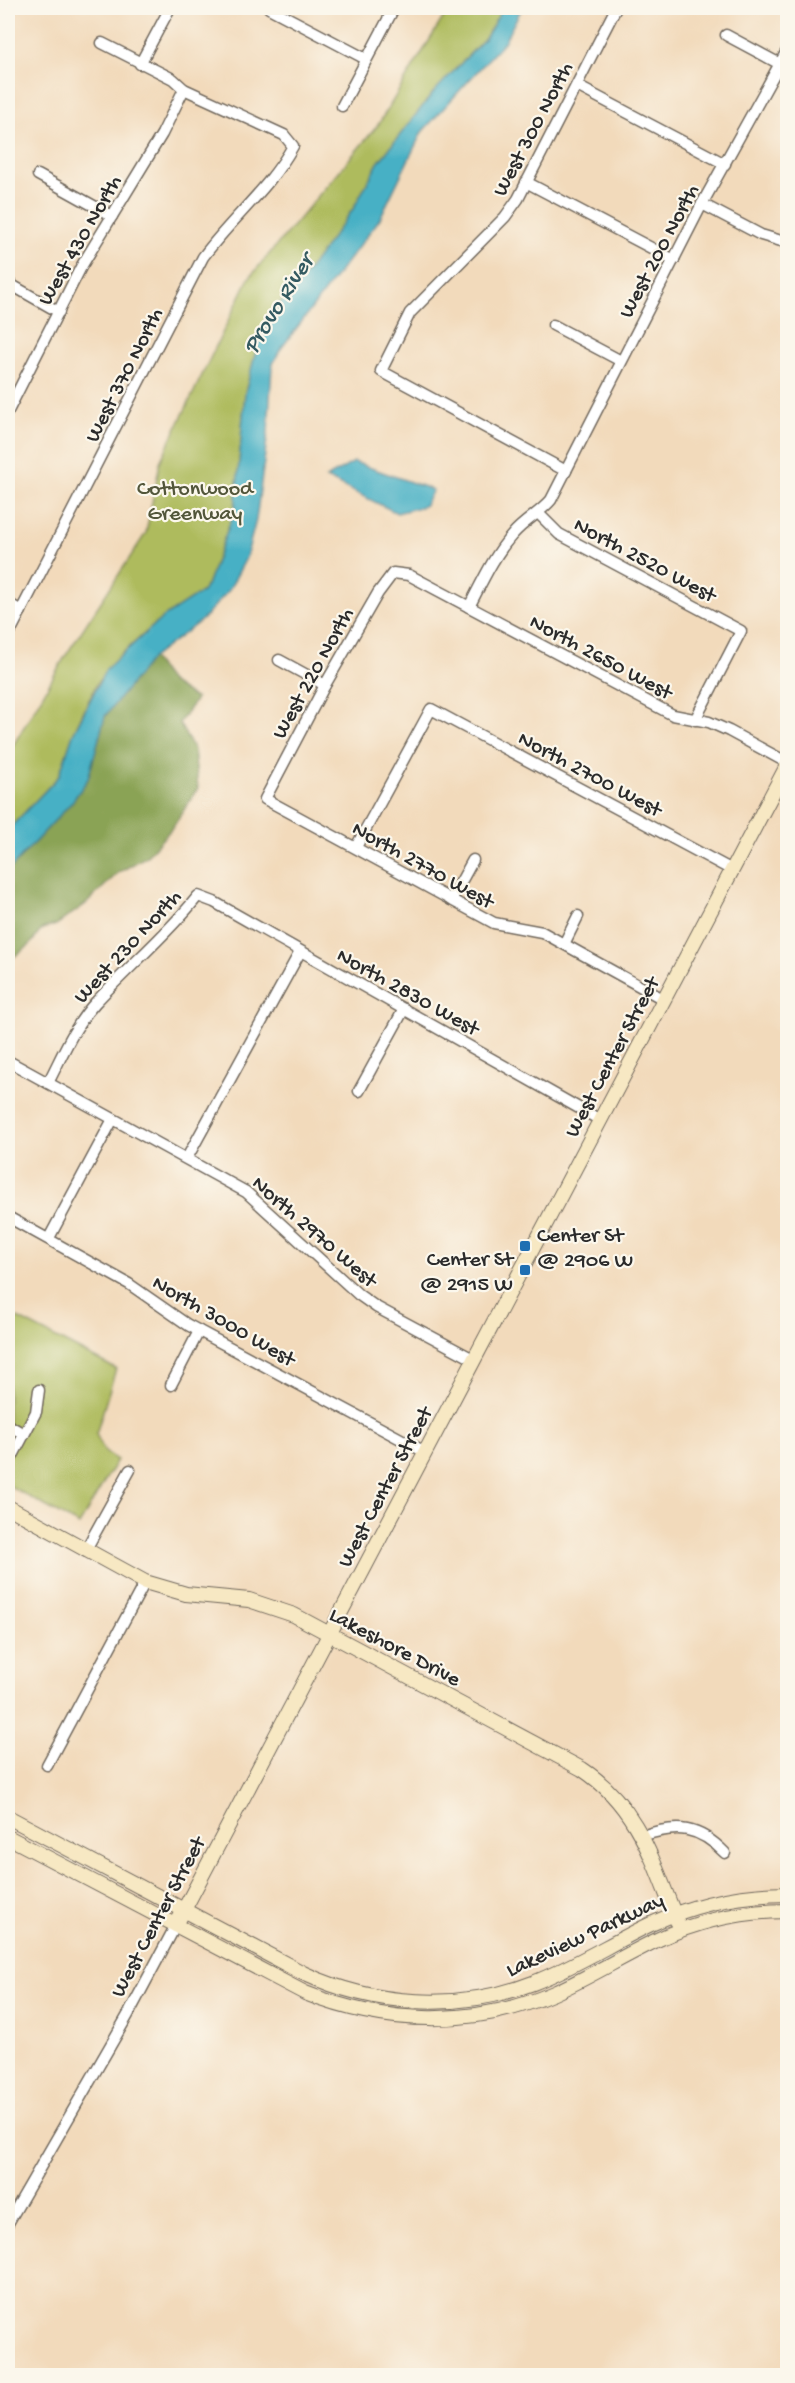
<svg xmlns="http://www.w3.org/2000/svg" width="795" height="2383" viewBox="0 0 795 2383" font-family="'Gochi Hand',sans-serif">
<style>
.green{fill:#aebb5d;stroke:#6c7344;stroke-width:1.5}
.forest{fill:#8aa354;stroke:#5a6740;stroke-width:1.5}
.water{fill:#46b0c5;stroke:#386e78;stroke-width:1.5}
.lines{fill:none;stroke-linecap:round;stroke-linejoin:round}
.street-casing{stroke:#71685d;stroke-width:13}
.secondary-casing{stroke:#71685d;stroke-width:16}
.street{stroke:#fff;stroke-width:10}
.secondary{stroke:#f7e8c3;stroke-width:14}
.poi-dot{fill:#1f6fb2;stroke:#fbf7ec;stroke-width:2}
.labels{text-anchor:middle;stroke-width:4.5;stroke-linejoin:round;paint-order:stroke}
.street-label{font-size:22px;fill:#2b2b2b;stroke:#fbf7ec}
.park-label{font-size:22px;fill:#52563a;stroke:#fbf7ec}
.poi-label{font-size:22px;fill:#2b2b2b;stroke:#fbf7ec;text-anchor:start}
.water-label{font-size:24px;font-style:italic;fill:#345a61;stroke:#fbf7ec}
</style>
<rect width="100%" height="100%" fill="#fbf7ec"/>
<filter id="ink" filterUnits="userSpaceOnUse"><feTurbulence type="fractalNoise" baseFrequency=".0167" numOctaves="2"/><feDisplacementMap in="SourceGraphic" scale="12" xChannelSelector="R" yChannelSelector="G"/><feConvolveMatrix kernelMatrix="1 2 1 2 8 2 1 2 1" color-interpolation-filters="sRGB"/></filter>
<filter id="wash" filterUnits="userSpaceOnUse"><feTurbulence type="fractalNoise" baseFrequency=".008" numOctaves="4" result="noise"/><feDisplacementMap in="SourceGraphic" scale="24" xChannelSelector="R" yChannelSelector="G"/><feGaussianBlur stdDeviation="1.35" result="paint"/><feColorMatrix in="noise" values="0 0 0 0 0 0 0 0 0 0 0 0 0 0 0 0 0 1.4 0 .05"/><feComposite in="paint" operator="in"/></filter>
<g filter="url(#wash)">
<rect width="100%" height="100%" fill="#f2dabb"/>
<g class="green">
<polygon points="449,8 503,8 486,37 433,93 378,163 353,209 305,275 282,301 260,336 245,393 235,509 208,583 202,592 162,618 118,657 97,683 73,734 59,776 8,830 8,754 66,655 146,533 160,462 249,278 378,125"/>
<polygon points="8,1313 116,1369 96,1434 105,1452 117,1460 79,1525 8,1485"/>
</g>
<polygon class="forest" points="152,658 170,682 196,699 179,723 194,750 198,788 173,827 147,856 118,873 86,904 56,925 42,929 29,946 8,961 8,871 72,802 88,779 105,716"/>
<g class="water">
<polygon points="503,8 522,8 504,42 422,132 379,220 280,350 272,366 268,432 256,520 246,558 229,590 203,619 152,658 105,716 88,779 72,802 8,871 8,830 59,776 73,734 106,669 162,618 202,592 208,583 235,509 245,393 260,336 282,301 305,275 353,209 378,163 433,93 486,37"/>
<polygon points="354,462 433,490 424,506 397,513 326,478"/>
</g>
</g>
<g filter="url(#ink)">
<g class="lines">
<g class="street-casing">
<g id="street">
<polyline points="269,8 366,59"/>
<polyline points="726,35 780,64"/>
<polyline points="140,64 170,8"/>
<polyline points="577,86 725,164"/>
<polyline points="342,106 394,8"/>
<polyline points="38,175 112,216"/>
<polyline points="526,182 674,260"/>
<polyline points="702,204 761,235 788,243"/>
<polyline points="8,283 59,312"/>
<polyline points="553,325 621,361"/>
<polyline points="8,411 81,267 162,134 184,89"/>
<polyline points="566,471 381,371 410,313 505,217 518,199 616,8"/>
<polyline points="538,513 559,534 741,631 695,720"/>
<polyline points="8,603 21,611"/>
<path d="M469 607C482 582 494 555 513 534 524 521 540 513 551 500L702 204 788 49"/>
<path d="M8 636 203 257C231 219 270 188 293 146L284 135 184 89 173 79 102 43"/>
<polyline points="279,660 325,685"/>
<polyline points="356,847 431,709 732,870"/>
<polyline points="451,900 473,860"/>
<polyline points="564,944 578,916"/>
<polyline points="663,999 542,932 494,923 265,799 325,685 378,593 393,573 409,575 673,715 709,722 729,731 788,763"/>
<polyline points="8,1061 246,1192 359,1295 376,1307 473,1359"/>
<path d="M48 1083C62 1056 74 1026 95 1003 128 967 167 935 198 896L214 902 600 1120"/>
<polyline points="359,1091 404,1009"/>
<polyline points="187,1158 300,952"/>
<polyline points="8,1217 129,1284 188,1325 425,1452"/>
<polyline points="49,1238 113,1119"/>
<polyline points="171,1385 199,1331"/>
<polyline points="8,1425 24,1434"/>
<polyline points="8,1465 36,1412 39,1390"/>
<polyline points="85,1551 130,1470"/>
<polyline points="47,1765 145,1582"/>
<path d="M642 1836C677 1824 699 1826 725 1853"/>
<polyline points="8,2223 128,2015 176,1925"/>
</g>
</g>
<g class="secondary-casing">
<g id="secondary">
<path d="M8 1507 145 1582 186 1594 249 1600 294 1615 582 1769C638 1806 653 1862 677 1921"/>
<path d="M8 1817 303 1973C374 2006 459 2012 533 1983 574 1967 611 1943 651 1924 694 1904 740 1894 788 1894"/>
<path d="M8 1837 305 1993C385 2025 474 2028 554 1993 590 1977 623 1956 659 1939 700 1920 743 1911 788 1911"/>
<polyline points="176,1925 788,764"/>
</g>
</g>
<use href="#street" class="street"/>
<use href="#secondary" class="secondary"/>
</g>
</g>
<g class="poi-dot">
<rect x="519" y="1240" width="12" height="12" rx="3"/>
<rect x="519" y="1264" width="12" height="12" rx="3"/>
</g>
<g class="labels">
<g class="street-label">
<text transform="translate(531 128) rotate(-62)" y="8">West 300 North</text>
<text transform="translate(78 239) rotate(-60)" y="8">West 430 North</text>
<text transform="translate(657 250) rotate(-62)" y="8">West 200 North</text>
<text transform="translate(122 374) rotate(-63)" y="8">West 370 North</text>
<text transform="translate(646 558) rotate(28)" y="8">North 2520 West</text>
<text transform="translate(602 655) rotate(28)" y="8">North 2650 West</text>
<text transform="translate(311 672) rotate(-61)" y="8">West 220 North</text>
<text transform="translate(591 772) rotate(28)" y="8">North 2700 West</text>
<text transform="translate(424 863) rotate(29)" y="8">North 2770 West</text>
<text transform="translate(126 945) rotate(-47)" y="8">West 230 North</text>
<text transform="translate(409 990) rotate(29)" y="8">North 2830 West</text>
<text transform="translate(610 1056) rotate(-62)" y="8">West Center Street</text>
<text transform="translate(316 1230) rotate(41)" y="8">North 2970 West</text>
<text transform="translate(225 1319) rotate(30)" y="8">North 3000 West</text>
<text transform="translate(383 1486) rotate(-62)" y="8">West Center Street</text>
<text transform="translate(396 1645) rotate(28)" y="8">Lakeshore Drive</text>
<text transform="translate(156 1916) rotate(-62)" y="8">West Center Street</text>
<text transform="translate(584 1933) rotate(-25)" y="8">Lakeview Parkway</text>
</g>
<g class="park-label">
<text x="195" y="494">Cottonwood<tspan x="195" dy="25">Greenway</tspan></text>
</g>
<g class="poi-label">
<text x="537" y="1241">Center St<tspan x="537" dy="25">@ 2906 W</tspan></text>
<text x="513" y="1265" text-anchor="end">Center St<tspan x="513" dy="25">@ 2915 W</tspan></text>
</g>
<g class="water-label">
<text transform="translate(277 303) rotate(-58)" y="8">Provo River</text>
</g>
</g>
<rect width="795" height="2383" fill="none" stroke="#fbf7ec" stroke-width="30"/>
</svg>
